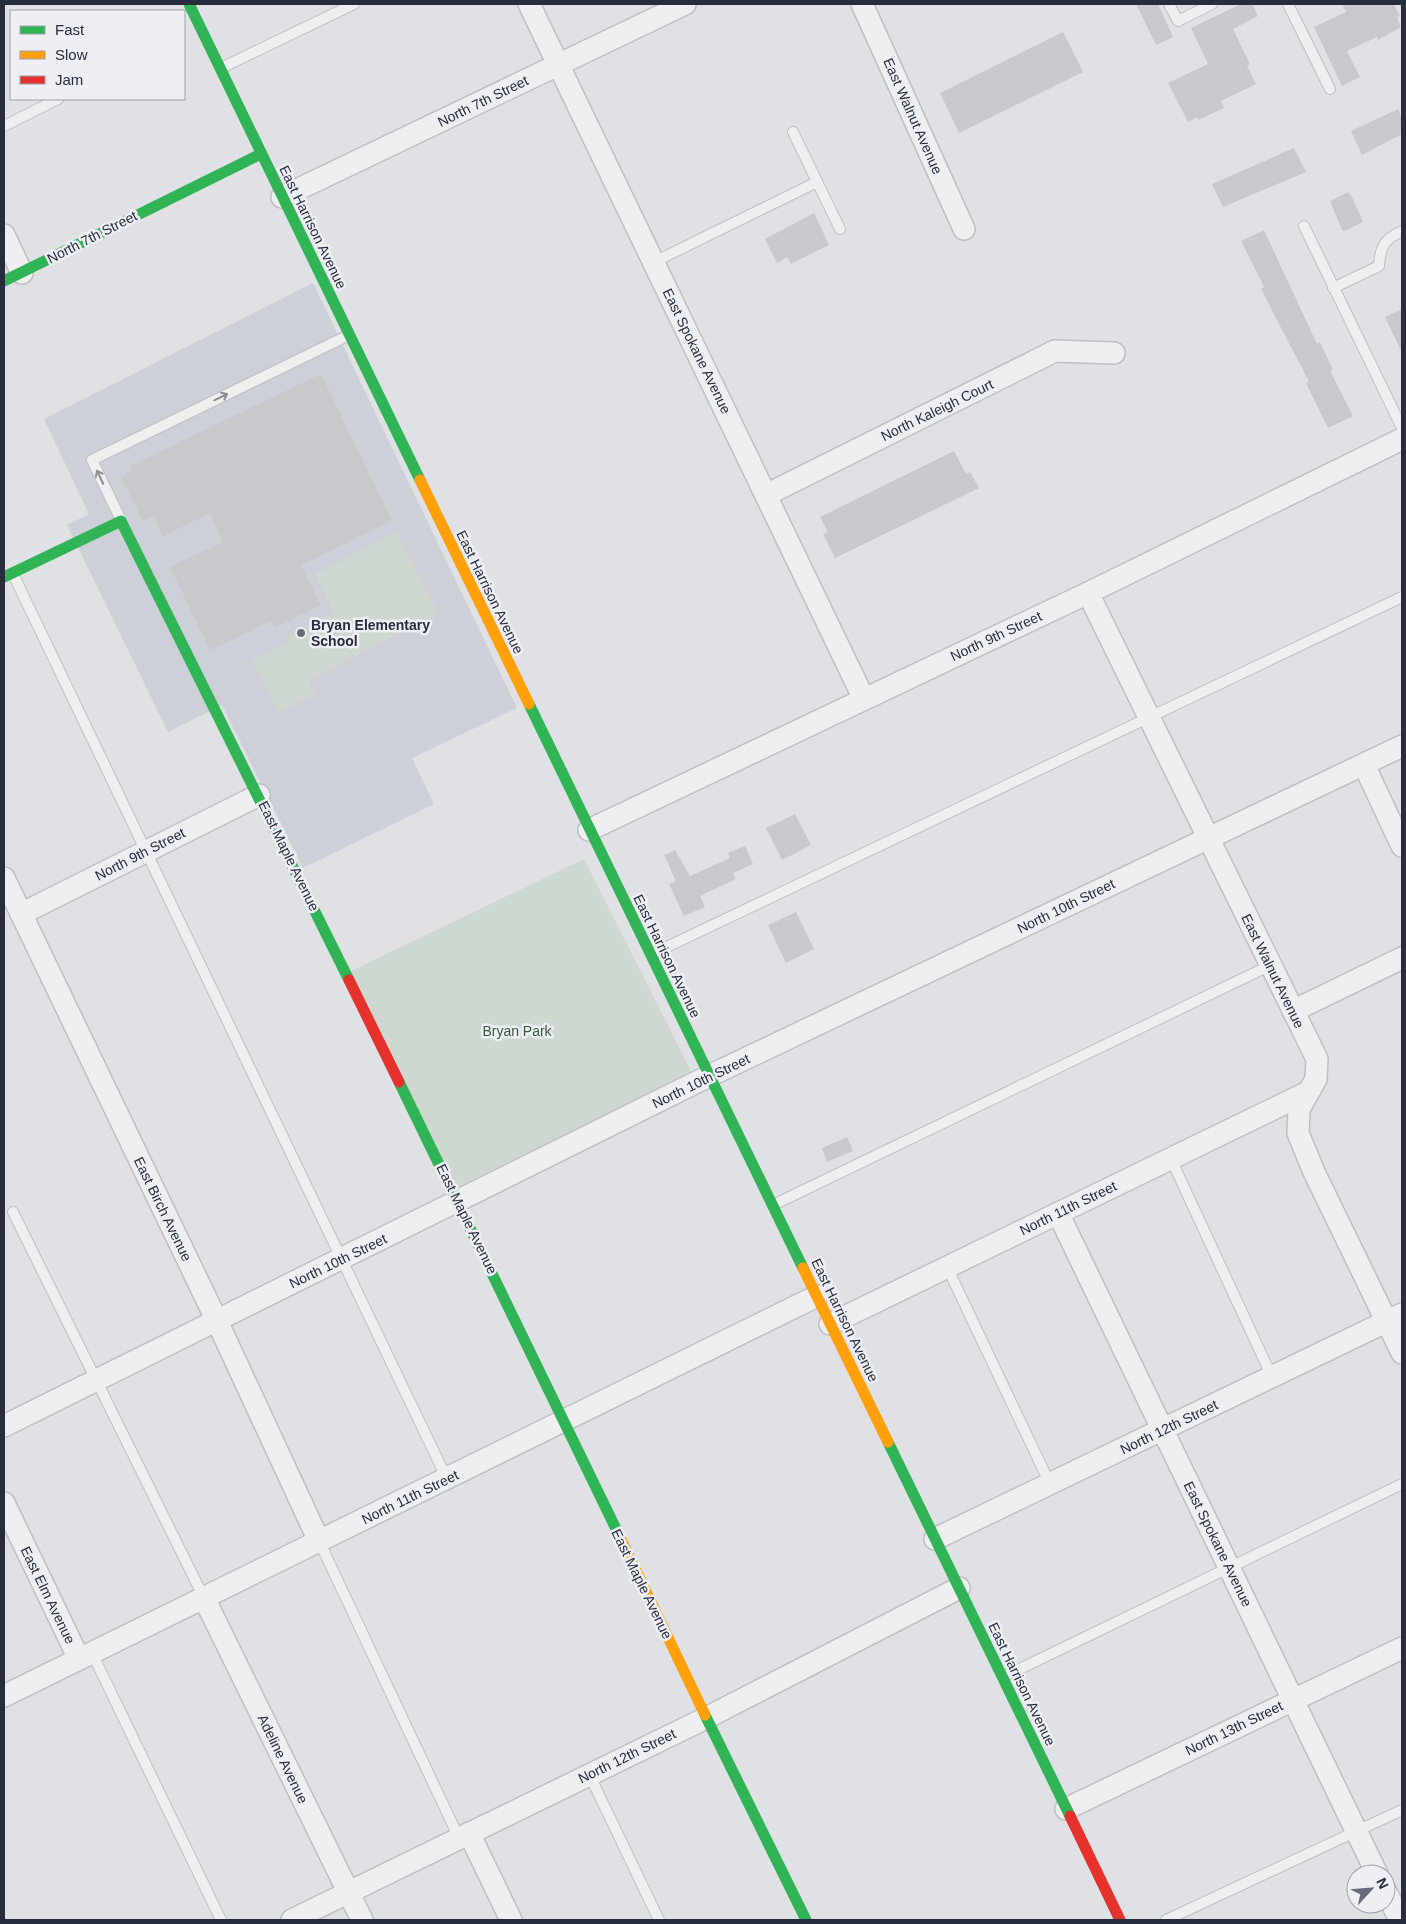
<svg xmlns="http://www.w3.org/2000/svg" width="1406" height="1924" viewBox="0 0 1406 1924" font-family="Arial,sans-serif">
<style>
.built{fill:#cdd0d8}
.green{fill:#cfd8d0}
.building{fill:#c8c9cd}
.lines{fill:none;stroke-linecap:round;stroke-linejoin:round}
.lane-casing{stroke:#bebfc3;stroke-width:12}
.street-casing{stroke:#bebfc3;stroke-width:24}
.lane{stroke:#efeff1;stroke-width:10}
.street{stroke:#efeff1;stroke-width:21}
.fast{stroke:#30b455;stroke-width:11}
.slow{stroke:#ff9f0a;stroke-width:11}
.jam{stroke:#e5322d;stroke-width:11}
.oneway{stroke:#8b8e97}
.poi-dot{fill:#676c78;stroke:#edeff4;stroke-width:2}
.labels{text-anchor:middle;stroke-width:5;stroke-linejoin:round;paint-order:stroke}
.street-label{font-size:14px;fill:#272d3d;stroke:#edeff4}
.poi-label{font-size:14px;font-weight:bold;fill:#272d3d;stroke:#edeff4;text-anchor:start}
.park-label{font-size:14px;fill:#385835;stroke:#edeff4}
</style>
<rect width="100%" height="100%" fill="#dfe1e5"/>
<polygon class="built" points="313,283 517,708 412,758 434,804 303,868 222,705 168,732 67,525 89,514 44,419"/>
<g class="green">
<polygon points="396,532 438,613 308,681 315,694 278,712 252,661 288,642 287,637 334,613 315,574"/>
<polygon points="584,859 696,1081 459,1202 347,973"/>
</g>
<g class="building">
<polygon points="1136,4 1158,4 1173,37 1156,45"/>
<polygon points="1241,4 1252,4 1258,16 1233,29 1250,64 1247,66 1256,84 1221,101 1224,108 1198,120 1197,117 1188,122 1168,83 1208,64 1191,28"/>
<polygon points="1342,4 1394,4 1400,16 1397,17 1401,27 1378,40 1377,37 1347,51 1360,77 1342,86 1314,27 1346,12"/>
<polygon points="1063,32 1083,72 959,133 940,93"/>
<polygon points="1398,109 1402,118 1402,134 1362,155 1351,131"/>
<polygon points="1294,148 1306,172 1223,207 1212,184"/>
<polygon points="1348,192 1352,197 1363,222 1345,231 1342,230 1330,201"/>
<polygon points="814,213 829,245 791,264 787,257 777,263 765,239"/>
<polygon points="1264,230 1317,344 1320,342 1333,370 1330,371 1353,416 1328,428 1306,383 1309,382 1305,374 1261,289 1264,287 1241,241"/>
<polygon points="1402,309 1402,353 1385,317"/>
<polygon points="321,374 392,521 301,565 321,605 274,628 271,621 210,650 170,567 223,542 210,513 163,536 154,516 143,521 121,477 132,472 130,466"/>
<polygon points="954,451 966,474 970,472 979,488 835,558 823,534 828,532 820,517"/>
<polygon points="795,814 811,845 782,860 766,828"/>
<polygon points="745,846 753,864 733,873 736,879 700,896 705,907 684,916 669,884 676,881 664,855 675,850 690,876 730,858 728,853"/>
<polygon points="796,912 814,949 786,963 768,925"/>
<polygon points="847,1137 853,1151 827,1162 822,1148"/>
</g>
<g class="lines">
<g class="lane-casing">
<g id="lane">
<polyline points="1169,4 1178,21 1212,4"/>
<polyline points="1288,4 1330,89"/>
<polyline points="221,68 354,4"/>
<polyline points="4,126 58,99"/>
<polyline points="793,132 840,229"/>
<polyline points="1304,226 1402,428"/>
<polyline points="654,262 817,182"/>
<path d="M1333 288 1379 266C1380 246 1385 239 1402 231"/>
<polyline points="121,520 92,460 349,335"/>
<polyline points="13,574 447,1479"/>
<polyline points="652,954 1402,597"/>
<polyline points="1171,1159 1272,1377"/>
<polyline points="773,1205 1271,965"/>
<polyline points="13,1212 204,1598"/>
<polyline points="947,1267 1050,1484"/>
<polyline points="319,1541 459,1838"/>
<polyline points="92,1653 221,1920"/>
<polyline points="1003,1677 1402,1484"/>
<polyline points="589,1774 659,1920"/>
<polyline points="1166,1920 1402,1810"/>
</g>
</g>
<g class="street-casing">
<g id="street">
<polyline points="529,4 864,699"/>
<polyline points="862,4 964,229"/>
<polyline points="282,197 685,4"/>
<polyline points="4,235 22,273"/>
<polyline points="766,495 1055,351 1114,353"/>
<polyline points="1088,593 1317,1059 1316,1079 1299,1109 1298,1133 1314,1172 1402,1353"/>
<polyline points="1364,765 1402,846"/>
<polyline points="589,830 1088,593 1402,439"/>
<polyline points="4,878 217,1321 319,1541"/>
<polyline points="21,914 259,795"/>
<polyline points="1293,1011 1402,958"/>
<polyline points="1058,1213 1377,1874"/>
<polyline points="830,1324 1306,1093"/>
<polyline points="4,1426 709,1076 1402,746"/>
<polyline points="4,1503 79,1659"/>
<polyline points="935,1539 1402,1314"/>
<polyline points="204,1598 362,1920"/>
<polyline points="4,1696 817,1296"/>
<polyline points="1066,1809 1402,1648"/>
<polyline points="469,1833 511,1920"/>
<polyline points="1386,1892 1400,1920"/>
<polyline points="292,1920 706,1718 959,1588"/>
</g>
</g>
<use href="#lane" class="lane"/>
<use href="#street" class="street"/>
<g class="fast">
<polyline points="189,4 420,480"/>
<polyline points="4,281 261,154"/>
<polyline points="4,577 121,521 349,980"/>
<polyline points="529,704 803,1268"/>
<polyline points="399,1082 618,1533"/>
<polyline points="888,1442 1070,1816"/>
<polyline points="705,1715 806,1920"/>
</g>
<g class="slow">
<polyline points="420,480 529,704"/>
<polyline points="803,1268 888,1442"/>
<polyline points="618,1533 705,1715"/>
</g>
<g class="jam">
<polyline points="349,980 399,1082"/>
<polyline points="1070,1816 1120,1920"/>
</g>
</g>
<defs><path id="oneway-shaft" d="M-6 0H5M1.5-3L5.5 0L1.5 3" fill="none" stroke-width="1.6" stroke-linecap="round" stroke-linejoin="round" transform="scale(1.25)"/></defs>
<g class="oneway">
<use href="#oneway-shaft" transform="translate(221 397) rotate(-26)"/>
<use href="#oneway-shaft" transform="translate(100 477) rotate(-115)"/>
</g>
<circle class="poi-dot" cx="301" cy="633" r="5"/>
<g class="labels">
<g class="street-label">
<text transform="translate(483 101) rotate(-26)" y="5">North 7th Street</text>
<text transform="translate(913 116) rotate(66)" y="5">East Walnut Avenue</text>
<text transform="translate(313 227) rotate(64)" y="5">East Harrison Avenue</text>
<text transform="translate(92 237) rotate(-27)" y="5">North 7th Street</text>
<text transform="translate(697 351) rotate(64)" y="5">East Spokane Avenue</text>
<text transform="translate(937 410) rotate(-26)" y="5">North Kaleigh Court</text>
<text transform="translate(490 592) rotate(64)" y="5">East Harrison Avenue</text>
<text transform="translate(996 636) rotate(-25)" y="5">North 9th Street</text>
<text transform="translate(140 854) rotate(-27)" y="5">North 9th Street</text>
<text transform="translate(289 856) rotate(64)" y="5">East Maple Avenue</text>
<text transform="translate(1066 906) rotate(-26)" y="5">North 10th Street</text>
<text transform="translate(667 956) rotate(64)" y="5">East Harrison Avenue</text>
<text transform="translate(1273 971) rotate(64)" y="5">East Walnut Avenue</text>
<text transform="translate(701 1081) rotate(-26)" y="5">North 10th Street</text>
<text transform="translate(1068 1208) rotate(-26)" y="5">North 11th Street</text>
<text transform="translate(163 1209) rotate(64)" y="5">East Birch Avenue</text>
<text transform="translate(467 1219) rotate(64)" y="5">East Maple Avenue</text>
<text transform="translate(338 1261) rotate(-26)" y="5">North 10th Street</text>
<text transform="translate(845 1320) rotate(64)" y="5">East Harrison Avenue</text>
<text transform="translate(1169 1427) rotate(-26)" y="5">North 12th Street</text>
<text transform="translate(410 1497) rotate(-26)" y="5">North 11th Street</text>
<text transform="translate(1218 1544) rotate(64)" y="5">East Spokane Avenue</text>
<text transform="translate(642 1584) rotate(64)" y="5">East Maple Avenue</text>
<text transform="translate(48 1595) rotate(64)" y="5">East Elm Avenue</text>
<text transform="translate(1022 1684) rotate(64)" y="5">East Harrison Avenue</text>
<text transform="translate(1234 1728) rotate(-26)" y="5">North 13th Street</text>
<text transform="translate(627 1756) rotate(-26)" y="5">North 12th Street</text>
<text transform="translate(283 1759) rotate(64)" y="5">Adeline Avenue</text>
</g>
<g class="poi-label">
<text x="311" y="630">Bryan Elementary<tspan x="311" dy="16">School</tspan></text>
</g>
<g class="park-label">
<text x="517" y="1036">Bryan Park</text>
</g>
</g>
<rect width="1406" height="1924" fill="none" stroke="#272d3d" stroke-width="10"/>
<rect x="10" y="10" width="175" height="90" fill="#edeff4" stroke="#9ea1ab"/>
<rect x="20" y="26" width="25" height="8" fill="#30b455" stroke="#9ea1ab"/>
<text x="55" y="35" font-size="15" fill="#272d3d">Fast</text>
<rect x="20" y="51" width="25" height="8" fill="#ff9f0a" stroke="#9ea1ab"/>
<text x="55" y="60" font-size="15" fill="#272d3d">Slow</text>
<rect x="20" y="76" width="25" height="8" fill="#e5322d" stroke="#9ea1ab"/>
<text x="55" y="85" font-size="15" fill="#272d3d">Jam</text>
<g transform="translate(1371 1889) rotate(64)"><circle r="24" fill="#edeff4" stroke="#9ea1ab"/>
<path d="M0-4L9 19L0 12L-9 19Z" fill="#676c78"/>
<text y="-8" font-size="14" font-weight="bold" text-anchor="middle" fill="#272d3d">N</text>
</g>
</svg>
